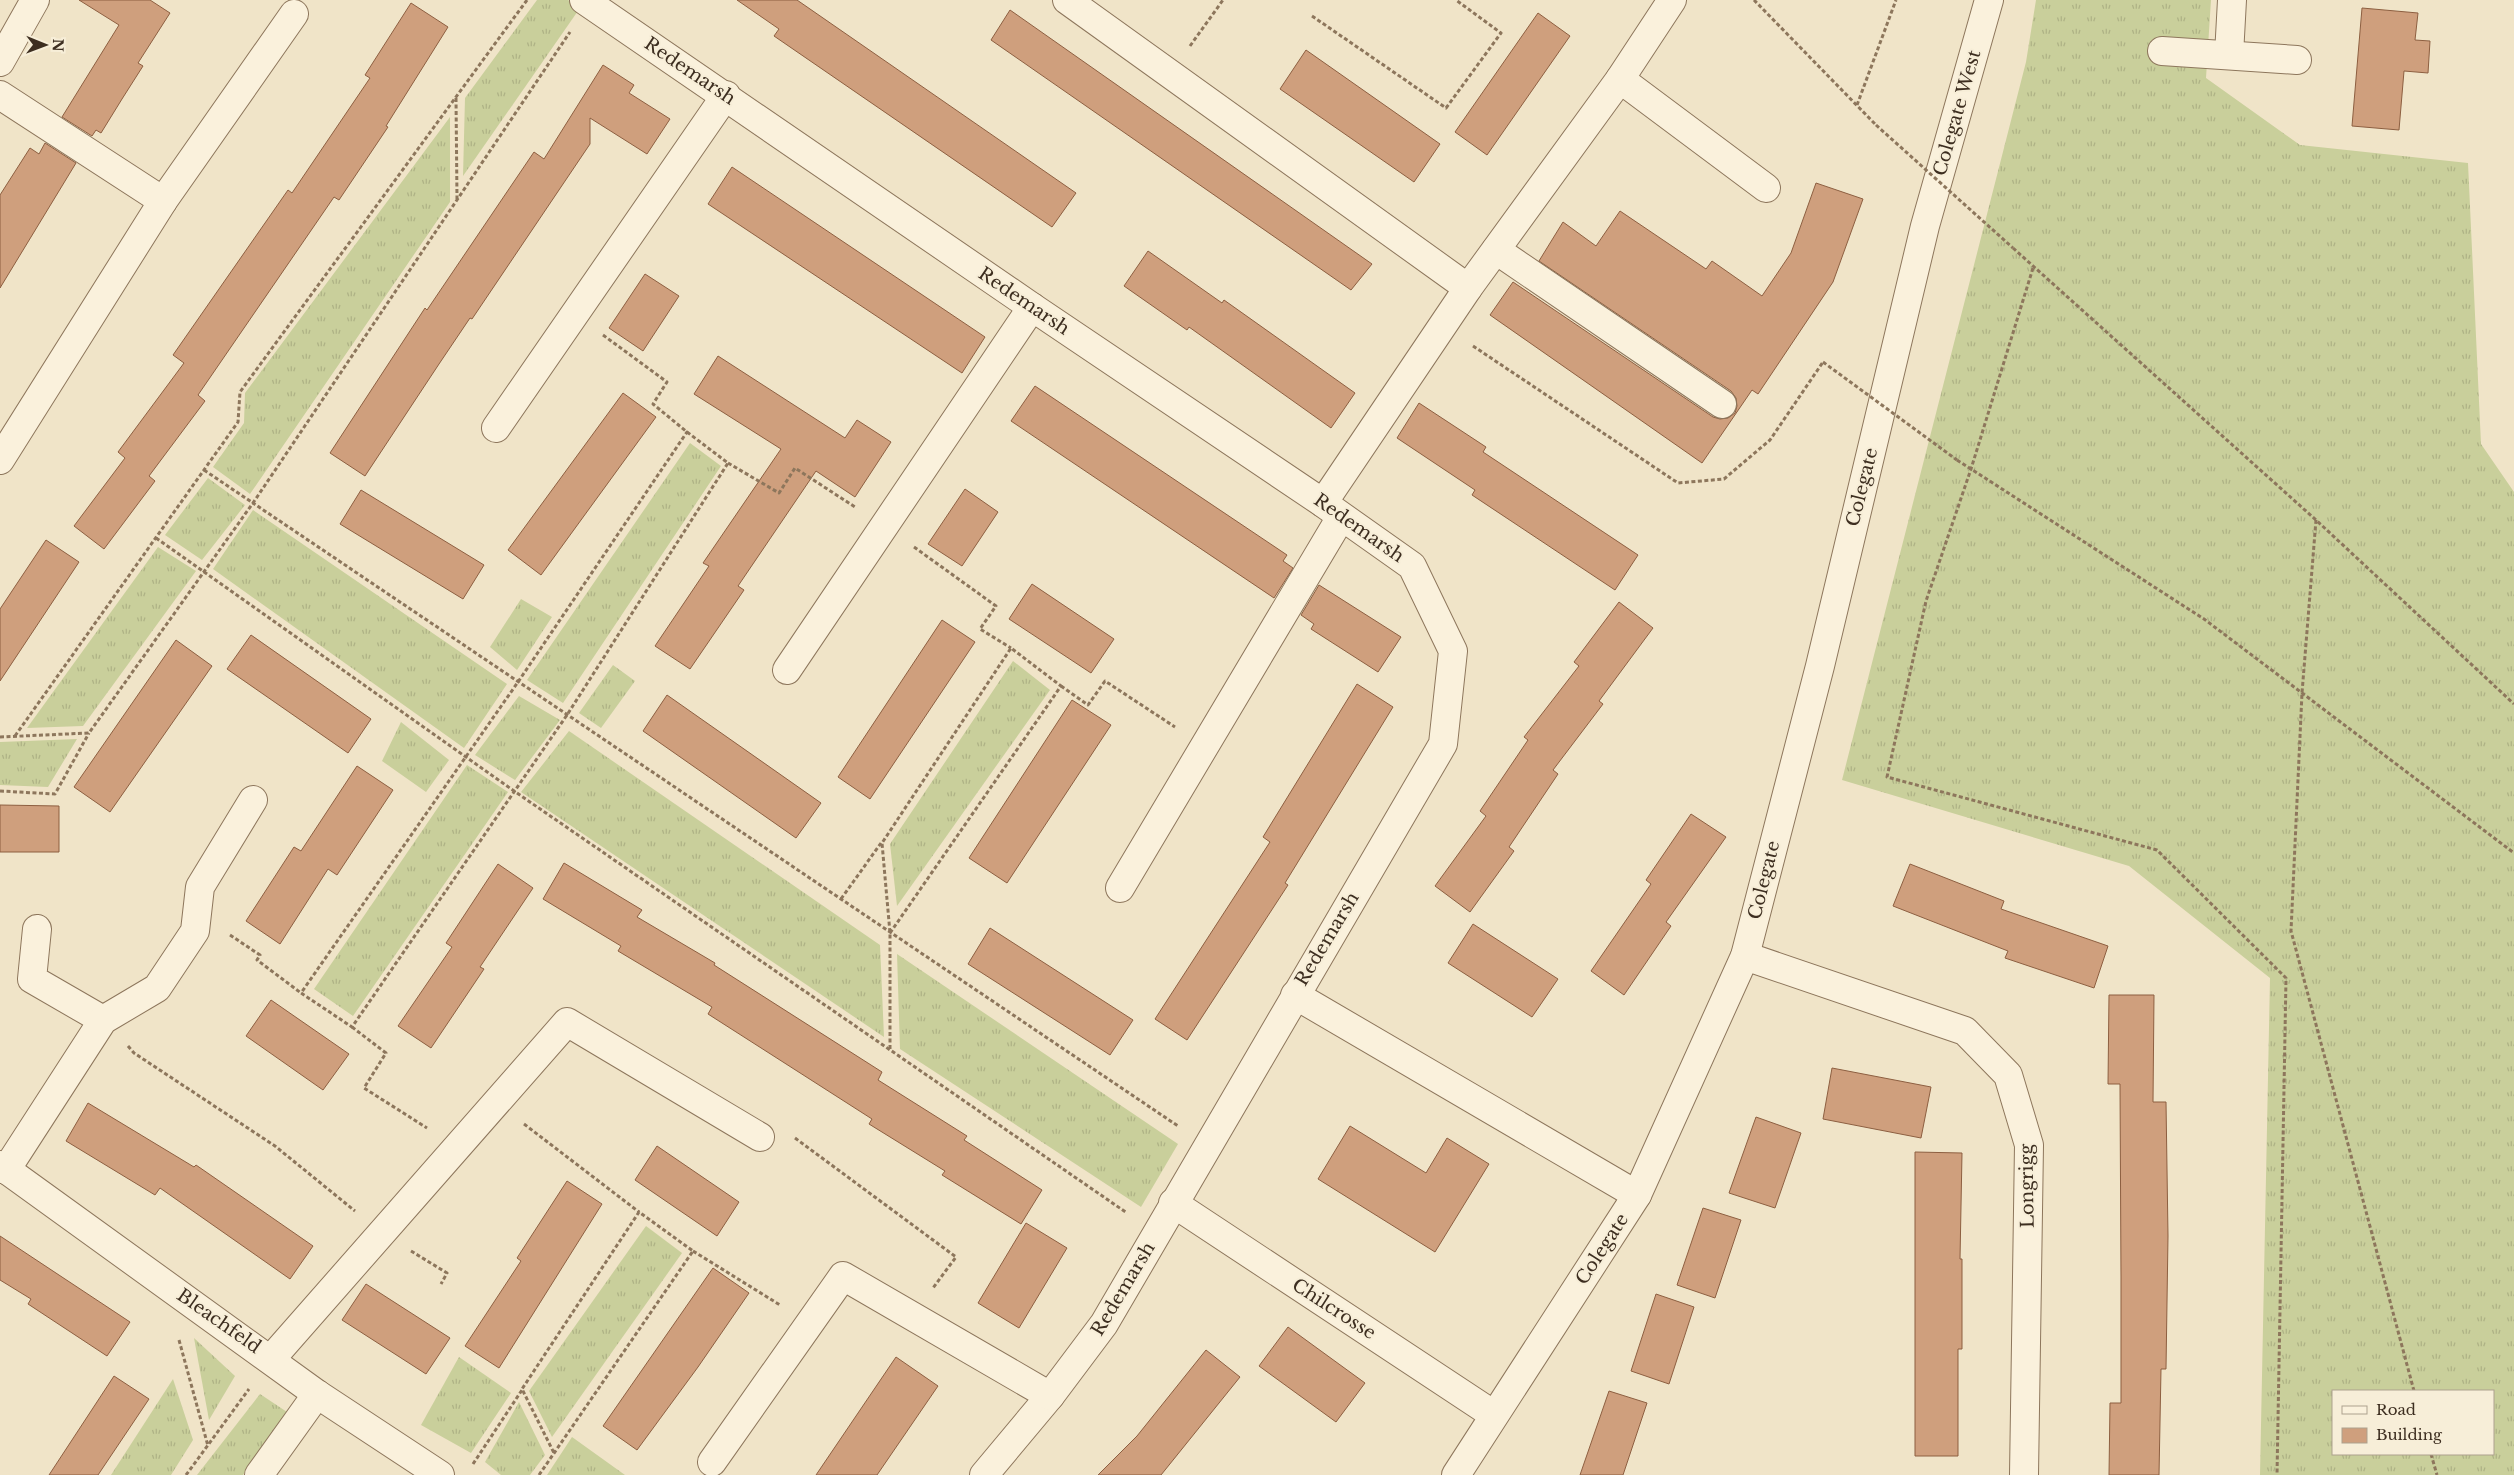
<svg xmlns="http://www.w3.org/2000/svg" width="2514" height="1475" viewBox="0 0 2514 1475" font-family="'Libre Baskerville',serif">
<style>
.grass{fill:url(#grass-tufts);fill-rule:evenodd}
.building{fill:#cf9f7d;stroke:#8d5f41}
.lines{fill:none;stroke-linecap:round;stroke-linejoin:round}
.minor-casing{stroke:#8d765c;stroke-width:30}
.path{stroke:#8d765c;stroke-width:3;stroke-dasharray:4 2.5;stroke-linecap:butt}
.minor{stroke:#faf1dc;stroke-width:28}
.path-bridge{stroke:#8d765c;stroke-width:3;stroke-dasharray:4 2.5;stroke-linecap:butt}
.labels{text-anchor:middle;stroke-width:4;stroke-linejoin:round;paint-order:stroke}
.street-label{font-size:18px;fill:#3d2e20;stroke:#f7eed8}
</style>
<defs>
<pattern id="grass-tufts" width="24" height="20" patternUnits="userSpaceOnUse" patternTransform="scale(1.25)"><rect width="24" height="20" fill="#c9cf9b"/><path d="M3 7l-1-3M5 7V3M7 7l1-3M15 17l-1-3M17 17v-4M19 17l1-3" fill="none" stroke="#aeb285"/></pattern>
</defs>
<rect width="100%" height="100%" fill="#f0e4c8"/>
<g class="grass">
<polygon points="537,0 568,0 580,8 463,176 465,98"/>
<path d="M2036 0H2211L2206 78 2300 145 2468 163 2481 444 2514 492V1475H2260L2270 978 2129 866 1842 780 2026 62ZM2333 1391H2493V1454H2333Z"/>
<polygon points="450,117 450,202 250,494 213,467 244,423 245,393"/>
<polygon points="690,443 721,466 563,703 527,680"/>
<polygon points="208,478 245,505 202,560 165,535"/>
<polygon points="253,510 507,684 464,748 213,569"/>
<polygon points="158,547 196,571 83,726 27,728"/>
<polygon points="521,599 552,617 517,670 490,647"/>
<polygon points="1013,661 1050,690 897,906 890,844"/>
<polygon points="613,665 635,681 601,728 579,713"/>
<polygon points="519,696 560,720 515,780 475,755"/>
<polygon points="401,722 449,760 426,792 382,761"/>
<polygon points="569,731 880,945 884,1037 521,792"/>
<polygon points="77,739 48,787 0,785 0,742"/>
<polygon points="467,765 508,792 353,1016 314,989"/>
<polygon points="897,954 1178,1144 1141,1207 900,1049"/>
<polygon points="646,1226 682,1253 552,1437 529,1391"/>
<polygon points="194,1338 235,1376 209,1420"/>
<polygon points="459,1357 511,1393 471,1453 421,1425"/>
<polygon points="173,1379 193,1440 171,1475 111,1475"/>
<polygon points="260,1394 287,1412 243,1475 197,1475"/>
<polygon points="519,1402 545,1455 530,1475 501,1475 485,1462"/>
<polygon points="572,1437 625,1475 547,1475"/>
</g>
<g class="building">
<polygon points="79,0 150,0 170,13 138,63 143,66 122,99 101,133 96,130 92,136 62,117 119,25"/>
<polygon points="737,0 797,0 1076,193 1052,227 774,36 779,29"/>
<polygon points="411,3 448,27 386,126 388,127 339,200 334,197 198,395 205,401 149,476 155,481 104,549 74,526 125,458 118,452 184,363 173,355 288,190 292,193 370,78 365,75"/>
<polygon points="2362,8 2418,13 2415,40 2430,41 2428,73 2404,71 2399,130 2352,126"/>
<polygon points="1010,10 1372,264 1351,290 991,40"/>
<polygon points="1538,13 1570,36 1487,155 1455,132"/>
<polygon points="1306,50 1440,144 1414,182 1280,89"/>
<polygon points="603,65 634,85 629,93 670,119 647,154 590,118 590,144 472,319 470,318 439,364 365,476 330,453 425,308 427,310 534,152 544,159"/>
<polygon points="45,143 76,163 0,288 0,195 30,148 39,154"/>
<polygon points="732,167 985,337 962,373 708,204"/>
<polygon points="1816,183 1863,199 1833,282 1758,394 1752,390 1702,463 1490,315 1513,282 1713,417 1720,419 1728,418 1735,413 1737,406 1736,398 1731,391 1539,261 1563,222 1596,246 1620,211 1706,269 1712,261 1762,296 1791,253"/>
<polygon points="1148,251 1222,303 1224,300 1355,393 1331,428 1189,327 1187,330 1124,286"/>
<polygon points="645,274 679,296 643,351 609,328"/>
<polygon points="718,356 845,438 857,420 891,442 855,497 816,471 738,586 744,590 690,669 655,646 709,566 703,563 781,449 694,394"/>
<polygon points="1035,386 1287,555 1283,561 1293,568 1274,598 1011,421"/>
<polygon points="623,393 656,417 541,575 508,550"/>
<polygon points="1419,403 1486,447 1483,452 1638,555 1615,590 1472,495 1475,490 1397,438"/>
<polygon points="965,489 998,512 962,566 928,544"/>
<polygon points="361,490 484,565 463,599 340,524"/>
<polygon points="46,540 79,562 0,681 0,609"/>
<polygon points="1032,584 1114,639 1091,673 1009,619"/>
<polygon points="1319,585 1401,637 1378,672 1311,629 1314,624 1301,615"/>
<polygon points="1619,602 1653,628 1599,701 1603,704 1553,770 1558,774 1509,847 1514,851 1470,912 1435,886 1486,816 1480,811 1528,740 1524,737 1579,666 1574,662"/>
<polygon points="942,620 975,642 870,799 838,777"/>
<polygon points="251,635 371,719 348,753 227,669"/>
<polygon points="176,640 212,666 110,812 74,787"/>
<polygon points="1357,684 1393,707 1285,883 1288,885 1187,1040 1155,1019 1270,842 1263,837"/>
<polygon points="667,695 821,803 796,838 643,731"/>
<polygon points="1072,700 1111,725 1007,883 969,858"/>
<polygon points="357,766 393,790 337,875 328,869 280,944 246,921 294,847 301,851"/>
<polygon points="0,805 59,806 59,852 0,852"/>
<polygon points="1691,814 1726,837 1666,922 1671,926 1624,995 1591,971 1651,884 1646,880"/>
<polygon points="564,863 642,910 637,917 715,963 714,965 882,1072 878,1080 967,1136 964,1140 1042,1190 1021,1224 942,1175 945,1171 869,1124 872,1119 708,1014 712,1007 618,951 621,946 543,899"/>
<polygon points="498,864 533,888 480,967 484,969 431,1048 398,1026 452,947 446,943"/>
<polygon points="1910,864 2004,901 2001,909 2108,946 2094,988 2005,958 2008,951 1893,906"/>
<polygon points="1473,924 1558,979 1532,1017 1448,963"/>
<polygon points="990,928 1133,1020 1110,1055 968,964"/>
<polygon points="2109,995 2154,995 2153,1102 2166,1102 2168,1236 2166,1369 2161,1369 2159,1475 2109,1475 2110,1403 2121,1403 2121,1277 2120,1084 2108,1084"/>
<polygon points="271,1000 349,1054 323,1090 246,1036"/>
<polygon points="1832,1068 1931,1087 1921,1138 1823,1119"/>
<polygon points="88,1103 194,1167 196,1165 313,1246 290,1279 160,1188 155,1195 66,1141"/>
<polygon points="1756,1117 1801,1133 1775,1208 1729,1193"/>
<polygon points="1350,1126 1426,1173 1447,1138 1489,1164 1435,1252 1318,1179"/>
<polygon points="657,1146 739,1202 717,1236 635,1180"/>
<polygon points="1915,1152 1962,1153 1960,1259 1962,1259 1962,1349 1958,1349 1958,1456 1915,1456"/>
<polygon points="567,1181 602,1204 499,1368 465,1346 521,1261 517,1258"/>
<polygon points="1703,1208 1741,1220 1715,1298 1677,1285"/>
<polygon points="1026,1223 1067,1248 1019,1328 978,1303"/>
<polygon points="0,1236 130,1322 107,1356 28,1304 31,1299 0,1280"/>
<polygon points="713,1268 749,1293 698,1367 637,1450 603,1426"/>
<polygon points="366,1284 450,1338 426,1374 342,1320"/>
<polygon points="1656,1294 1694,1307 1669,1384 1631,1371"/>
<polygon points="1288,1327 1365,1383 1336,1422 1259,1366"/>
<polygon points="1206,1350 1240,1377 1161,1475 1098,1475 1137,1436"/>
<polygon points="896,1357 938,1386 877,1475 816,1475"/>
<polygon points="114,1376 149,1399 98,1475 49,1475"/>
<polygon points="1609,1391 1647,1403 1623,1475 1580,1475"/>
</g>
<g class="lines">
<g class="minor-casing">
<g id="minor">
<polyline points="584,0 1032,307 1323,503 1412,566 1453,651 1443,744 1104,1324 1050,1396 984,1475"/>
<polyline points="1067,0 1468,288"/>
<polyline points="2162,51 2297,60"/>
<polyline points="2229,55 2232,0"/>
<polyline points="0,62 35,0"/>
<polyline points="1620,79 1766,188"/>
<polyline points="0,95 163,201"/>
<polyline points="1496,250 1722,404"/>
<polyline points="496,428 726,95"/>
<polyline points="0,460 163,201 294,14"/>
<polyline points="1323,503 1468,288 1620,79 1672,0"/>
<polyline points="787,670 1032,307"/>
<polyline points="1120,888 1341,517"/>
<polyline points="37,929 32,979 103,1020"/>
<polyline points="1745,956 1965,1031 2008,1075 2029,1145 2024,1475"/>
<polyline points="1295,995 1637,1195"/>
<polyline points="0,1165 317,1394 440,1475"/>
<polyline points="6,1170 103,1020 157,988 195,931 200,887 253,800"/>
<polyline points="1173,1203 1494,1415"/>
<polyline points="271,1359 567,1022 760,1137"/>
<polyline points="712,1462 843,1276 1050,1396"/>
<polyline points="259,1475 317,1394"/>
<polyline points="1456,1475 1637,1195 1745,956 1820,666 1925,226 1989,0"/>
</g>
</g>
<g class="path">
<polyline points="1754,0 1876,125"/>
<polyline points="1312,16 1446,108 1501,33 1456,0"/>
<polyline points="1190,46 1223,0"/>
<polyline points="456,98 457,199"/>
<polyline points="1857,105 1896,0"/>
<polyline points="2013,248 2316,520 2514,704"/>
<polyline points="2033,268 1971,469 1926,601 1887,777 2157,850 2286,978 2277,1475"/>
<polyline points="603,335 667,382 653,404 687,432"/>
<polyline points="1473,346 1678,483 1724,479 1770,440 1823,362"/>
<polygon points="687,432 728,463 567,715 352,1027 301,993 518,682"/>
<polyline points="1957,460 2204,619 2514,853"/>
<polyline points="728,463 779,493 795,468 855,507"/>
<polyline points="204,470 253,503 570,32"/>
<polyline points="2316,520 2302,693 2291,931 2414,1391"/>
<polyline points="156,538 514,791 1127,1213"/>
<polyline points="914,547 996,606 980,629 1011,648"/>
<polyline points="1061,686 1088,705 1105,681 1175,727"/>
<polyline points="15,736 238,422 240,392 527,0"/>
<polyline points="0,737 89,733 253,503 1178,1126"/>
<polyline points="0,791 55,794 89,733"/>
<polyline points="841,899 881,843"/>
<polyline points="890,933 1061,686 1011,648 882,843 890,933 890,1049"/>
<polyline points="230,935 260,955 257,960 301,993"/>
<polyline points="352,1027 386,1053 364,1088 427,1128"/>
<polyline points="128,1046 134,1053 275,1146 355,1211"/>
<polyline points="524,1124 639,1212"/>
<polyline points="795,1138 956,1257 933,1288"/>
<polyline points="411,1251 447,1273 441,1284"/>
<polyline points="693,1251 780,1305"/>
<polyline points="179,1340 208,1446"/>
<polyline points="2431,1454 2437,1475"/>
<polyline points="473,1464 522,1390"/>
<polyline points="186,1475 249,1389"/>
<polyline points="539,1475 693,1251 639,1212 522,1389 554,1453"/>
</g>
<use href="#minor" class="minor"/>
<g class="path-bridge">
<polyline points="1876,125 2013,248"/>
<polyline points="1823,362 1957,460"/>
</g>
</g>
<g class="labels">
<g class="street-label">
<text transform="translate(690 71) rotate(34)" y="6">Redemarsh</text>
<text transform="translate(1957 113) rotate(-74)" y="6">Colegate West</text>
<text transform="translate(1024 301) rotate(34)" y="6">Redemarsh</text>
<text transform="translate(1862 487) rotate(-76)" y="6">Colegate</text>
<text transform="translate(1359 528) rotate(35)" y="6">Redemarsh</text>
<text transform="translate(1764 880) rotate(-76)" y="6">Colegate</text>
<text transform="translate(1327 939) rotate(-59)" y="6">Redemarsh</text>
<text transform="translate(2027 1186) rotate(-91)" y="6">Longrigg</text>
<text transform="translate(1602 1249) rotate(-57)" y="6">Colegate</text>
<text transform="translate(1123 1289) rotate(-59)" y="6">Redemarsh</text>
<text transform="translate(1334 1309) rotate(33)" y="6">Chilcrosse</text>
<text transform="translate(219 1321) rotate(35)" y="6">Bleachfeld</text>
</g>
</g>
<rect x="2332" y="1390" width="162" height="65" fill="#f7eed8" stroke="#ada18e"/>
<rect x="2342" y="1406" width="25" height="8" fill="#faf1dc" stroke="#ada18e"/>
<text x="2376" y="1415" font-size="15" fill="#3d2e20">Road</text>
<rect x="2342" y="1428" width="25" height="15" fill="#cf9f7d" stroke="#ada18e"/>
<text x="2376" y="1440" font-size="15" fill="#3d2e20">Building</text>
<g transform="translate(45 45) rotate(91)" stroke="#f7eed8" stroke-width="4" paint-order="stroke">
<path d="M0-4L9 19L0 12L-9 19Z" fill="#3d2e20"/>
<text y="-8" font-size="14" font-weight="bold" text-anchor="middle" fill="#3d2e20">N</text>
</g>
</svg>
